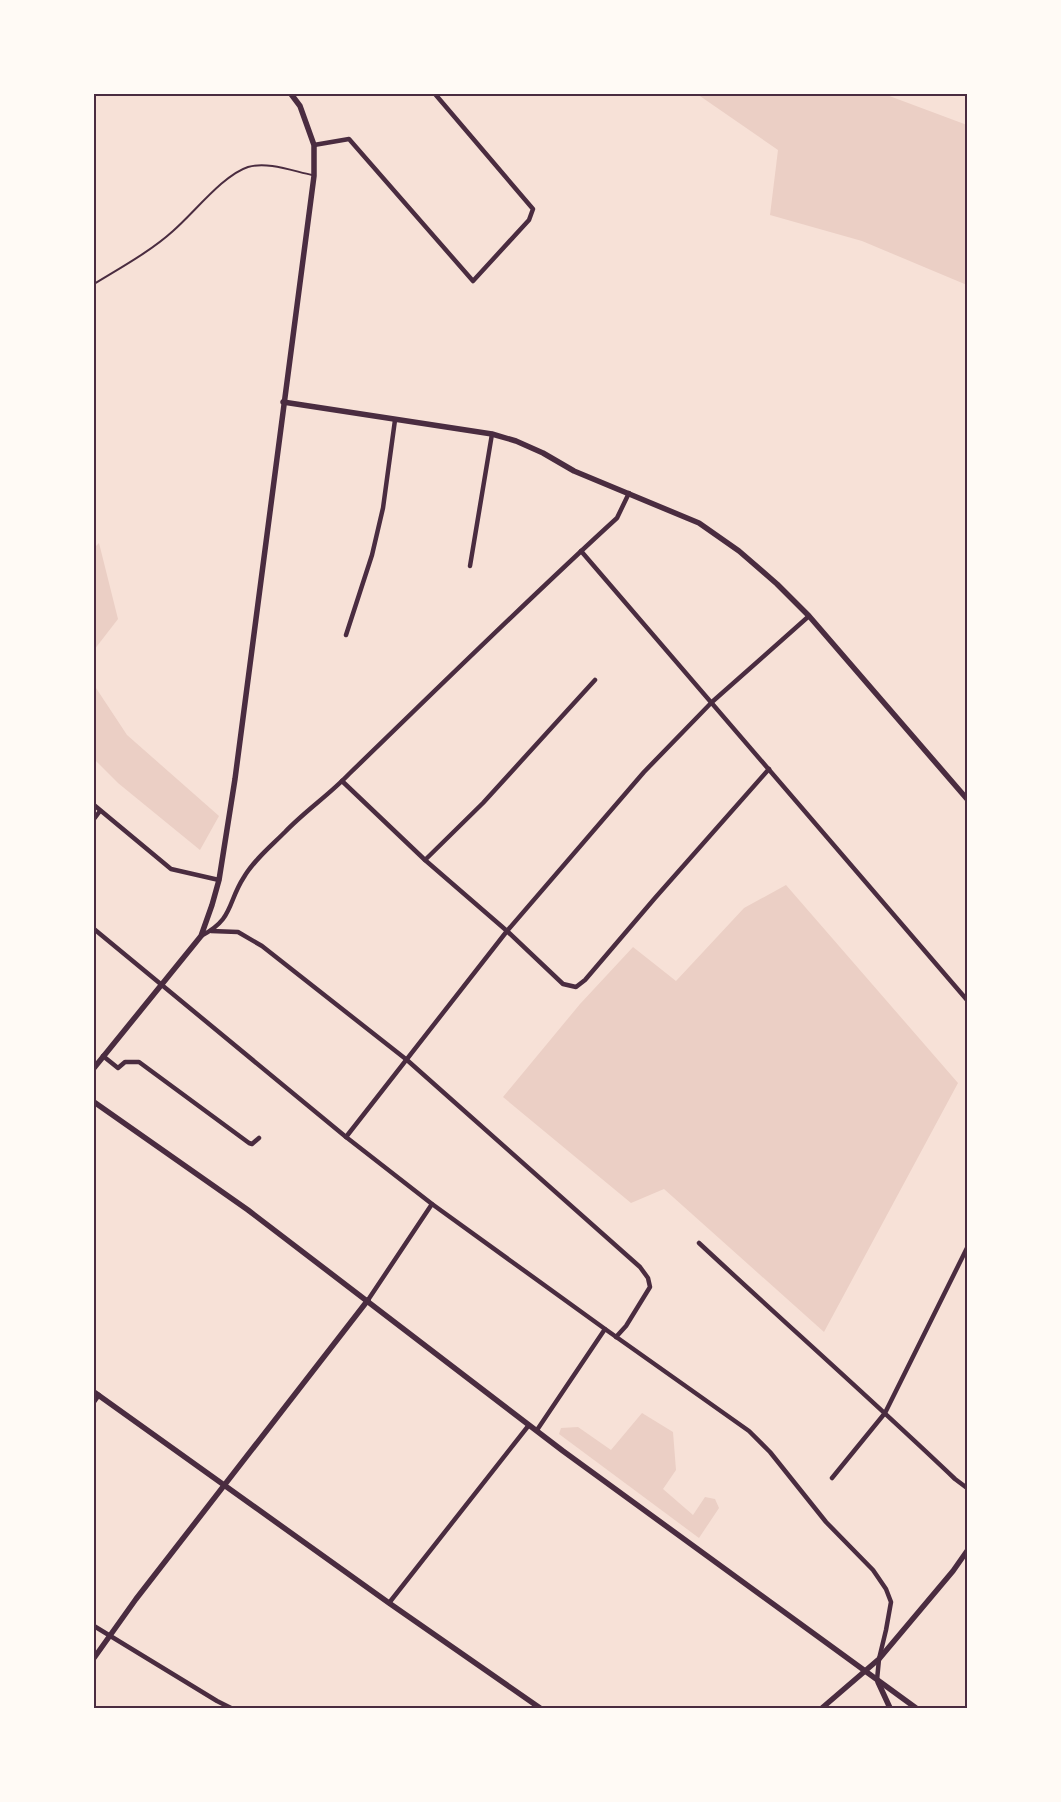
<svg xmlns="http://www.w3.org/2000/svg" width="1061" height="1802" viewBox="0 0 1061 1802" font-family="'Fira Sans Condensed',sans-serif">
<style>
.green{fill:#ebcfc5}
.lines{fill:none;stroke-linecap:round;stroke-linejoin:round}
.service{stroke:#4a2c40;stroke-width:2}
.minor{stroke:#4a2c40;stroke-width:4.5}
.secondary{stroke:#4a2c40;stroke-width:5.5}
.neatline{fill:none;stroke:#4a2c40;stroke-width:2}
</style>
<rect width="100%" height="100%" fill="#f7e1d7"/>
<g class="green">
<polygon points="697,94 884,94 967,125 967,285 862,241 770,215 778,150"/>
<polygon points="99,543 118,619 94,650 94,548"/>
<polygon points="94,685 127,735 219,816 200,850 118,783 94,759"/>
<polygon points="786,885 958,1083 824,1332 664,1189 631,1203 503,1097 580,1004 633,947 676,981 744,908"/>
<polygon points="642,1413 673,1432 676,1470 663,1489 693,1515 705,1497 715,1499 719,1508 699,1538 559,1434 561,1428 578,1427 611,1450"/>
</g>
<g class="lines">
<path class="service" d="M94 284C120 268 151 251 173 231 194 213 223 175 248 167 267 161 293 171 312 175"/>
<g class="minor">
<polyline points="314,145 349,139 473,281 529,220 533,209 435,94"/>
<polyline points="581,551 967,1000"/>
<polyline points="470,566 492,434"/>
<polyline points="346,635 372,555 383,508 395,420"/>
<polyline points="342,781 425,860 507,931 563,984 576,987 585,980 655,898 769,769"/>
<polyline points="94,805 171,869 219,880"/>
<polyline points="94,819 100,811"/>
<polyline points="425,860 483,803 595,680"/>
<polyline points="94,929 346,1137 432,1204 605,1329 749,1431 770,1452 826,1522 873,1570 886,1589 891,1602 886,1630 879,1659 877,1680"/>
<polyline points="211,931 238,932 262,946 407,1060 640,1267 648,1278 650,1287 626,1326 616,1337"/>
<path d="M201 936C234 919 227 903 244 877 254 860 271 846 285 832 305 811 329 795 349 774 438 688 526 601 617 518L629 493"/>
<polyline points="103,1056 118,1068 125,1062 139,1062 249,1143 252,1144 259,1138"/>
<polyline points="346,1137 507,931 644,772 712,702 809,616"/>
<path d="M699 1243C784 1322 871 1399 955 1479L967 1488"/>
<polyline points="368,1300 432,1204"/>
<polyline points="94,1402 99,1395"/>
<polyline points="537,1430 605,1329"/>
<polyline points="832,1478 885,1413 967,1248"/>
<polyline points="389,1603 529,1425"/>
<polyline points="94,1626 217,1701 231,1708"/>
</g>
<g class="secondary">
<polyline points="283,402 492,434 516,441 543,453 574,471 699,523 739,551 777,584 809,616 967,799"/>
<polyline points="94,1068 201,936 212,905 219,880 235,779 314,176 314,145 300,106 291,94"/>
<polyline points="94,1102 248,1210 563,1451 916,1708"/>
<polyline points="94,1392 389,1603 540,1708"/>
<polyline points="94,1658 136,1599 368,1300"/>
<polyline points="878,1682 890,1708"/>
<polyline points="822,1708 879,1659 953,1571 967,1551"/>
</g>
</g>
<rect width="1061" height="1802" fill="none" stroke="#fffaf5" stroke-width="190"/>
<rect x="95" y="95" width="871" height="1612" class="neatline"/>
</svg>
